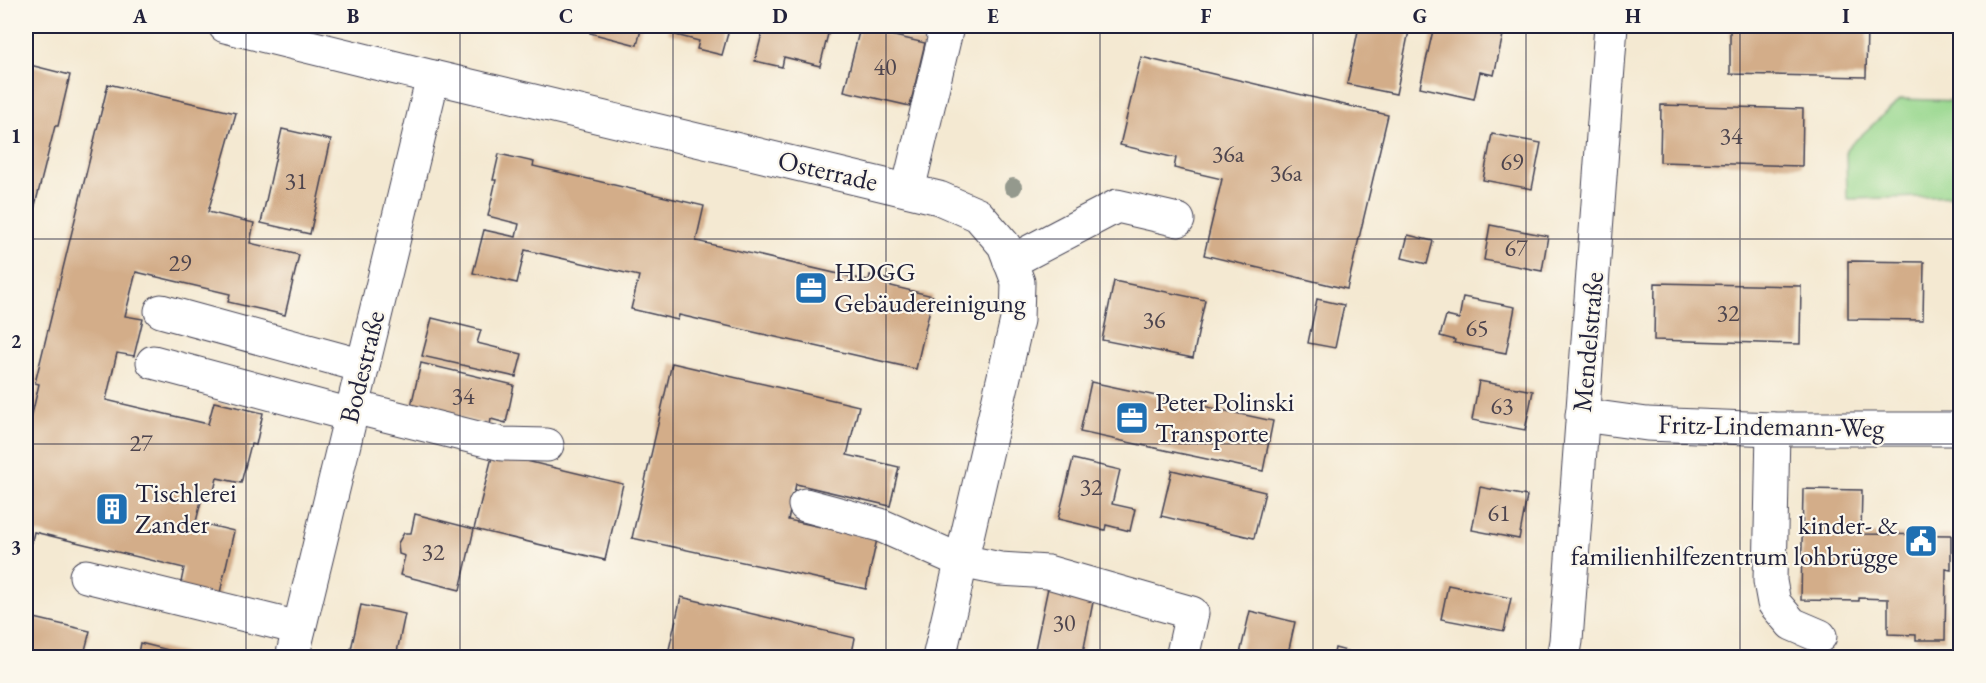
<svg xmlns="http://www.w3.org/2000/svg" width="1986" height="683" viewBox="0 0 1986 683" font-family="'EB Garamond',serif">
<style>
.park{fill:#97d78d;stroke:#5c7c64;stroke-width:1.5}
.building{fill:#d3ad89}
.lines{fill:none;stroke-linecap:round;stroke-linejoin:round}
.minor-casing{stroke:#424052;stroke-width:35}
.minor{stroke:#fff;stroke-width:33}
.tree{fill:#94998d}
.grid{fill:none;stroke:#22223b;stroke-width:1.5;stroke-opacity:0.55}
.labels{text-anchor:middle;stroke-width:4.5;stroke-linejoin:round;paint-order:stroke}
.number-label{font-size:24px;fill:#4e454e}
.street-label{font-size:27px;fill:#22223b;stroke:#fbf7ec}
.poi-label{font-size:27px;fill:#22223b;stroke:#fbf7ec;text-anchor:start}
.neatline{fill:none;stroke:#22223b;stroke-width:2}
.grid-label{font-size:20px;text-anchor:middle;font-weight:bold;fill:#22223b}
</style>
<rect width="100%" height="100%" fill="#fbf7ec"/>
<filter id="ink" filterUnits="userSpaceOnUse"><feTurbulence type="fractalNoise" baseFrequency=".0167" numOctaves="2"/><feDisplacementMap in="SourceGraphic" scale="12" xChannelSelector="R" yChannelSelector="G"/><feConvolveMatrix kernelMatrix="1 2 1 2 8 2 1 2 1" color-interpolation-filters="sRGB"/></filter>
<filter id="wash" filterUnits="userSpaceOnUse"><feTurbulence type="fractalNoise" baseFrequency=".008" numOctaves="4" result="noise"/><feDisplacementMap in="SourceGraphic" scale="24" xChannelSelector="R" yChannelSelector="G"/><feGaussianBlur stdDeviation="1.35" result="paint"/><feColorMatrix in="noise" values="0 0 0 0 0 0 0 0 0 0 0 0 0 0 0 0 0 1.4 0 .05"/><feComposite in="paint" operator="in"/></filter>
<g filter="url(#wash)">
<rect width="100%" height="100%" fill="#f4e9d2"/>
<polygon class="park" points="1901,99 1960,101 1960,196 1847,199 1846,149"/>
<g id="blocks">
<g class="building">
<polygon points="592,26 642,26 637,45 590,33"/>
<polygon points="670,26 730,26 722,55 697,49 699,41 668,33"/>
<polygon points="764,26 830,26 820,66 784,57 782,67 755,61"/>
<polygon points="1359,26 1410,26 1396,94 1347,84"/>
<polygon points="1434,26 1505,26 1494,75 1480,72 1474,99 1420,87"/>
<polygon points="1730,26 1867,26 1866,77 1730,74"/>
<polygon points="860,28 925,43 910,106 844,91"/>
<polygon points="1141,57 1388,115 1347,289 1204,255 1222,179 1174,168 1176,158 1120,145"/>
<polygon points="26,64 70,75 58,126 55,126 26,241"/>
<polygon points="108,84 236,113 208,212 254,223 250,243 299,255 285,315 228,302 230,294 136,272 125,316 143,319 134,356 117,353 106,400 208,424 214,402 263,413 256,445 251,444 241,483 217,478 212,499 202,497 196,522 234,531 218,602 179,592 184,568 34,532 26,566 26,441 39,384 35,383"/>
<polygon points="1661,105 1803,109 1802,166 1660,162"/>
<polygon points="282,129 331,140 310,234 261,223"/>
<polygon points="1492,134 1541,143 1532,189 1483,180"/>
<polygon points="499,154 534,162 533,166 704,206 696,241 869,281 870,275 889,280 887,285 933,296 916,369 679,315 678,320 631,309 639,276 525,250 517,283 473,273 484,230 516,237 519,224 488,216 496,180 493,180"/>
<polygon points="1490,225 1548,236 1542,271 1484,260"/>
<polygon points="1408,235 1433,241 1427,264 1402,258"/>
<polygon points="1848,261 1924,262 1923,320 1848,319"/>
<polygon points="1114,281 1205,300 1193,358 1102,340"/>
<polygon points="1655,283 1801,286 1800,344 1654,340"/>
<polygon points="1463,297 1515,307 1506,353 1454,343 1455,340 1440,336 1446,316 1459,319"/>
<polygon points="1317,299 1344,305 1335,348 1308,343"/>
<polygon points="432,318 481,330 477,343 522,354 516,377 422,356"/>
<polygon points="421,363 514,385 506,423 491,419 490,425 411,406"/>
<polygon points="672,363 859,406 847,455 899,467 890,506 796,484 788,520 877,539 866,589 632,538"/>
<polygon points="1479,381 1533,391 1525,430 1472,420"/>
<polygon points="1091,382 1273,421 1263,471 1080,432"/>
<polygon points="493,453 623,484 605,560 474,529"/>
<polygon points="1073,459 1120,470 1112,504 1135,509 1130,531 1106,525 1105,530 1058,519"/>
<polygon points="1172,470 1265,492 1254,538 1161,516"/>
<polygon points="1480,487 1527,496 1519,539 1472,530"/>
<polygon points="1803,489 1862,490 1861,534 1951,535 1951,570 1946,569 1945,640 1916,640 1916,635 1888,634 1888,599 1859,598 1859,601 1801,600"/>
<polygon points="415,514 474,529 460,590 400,575 405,556 399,554 398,543 404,533 411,533"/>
<polygon points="1049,583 1095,592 1082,658 1051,658 1034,654"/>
<polygon points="1448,585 1511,598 1504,631 1441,619"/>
<polygon points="681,597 855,638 851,658 667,658"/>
<polygon points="361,605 405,614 397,652 420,658 349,658"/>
<polygon points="1250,611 1295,622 1287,658 1239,658"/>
<polygon points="26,616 90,631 83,658 26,658"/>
<polygon points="140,643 197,657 197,658 137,658"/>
<polygon points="1335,648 1369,657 1369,658 1333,658"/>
</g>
</g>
</g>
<g filter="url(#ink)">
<use href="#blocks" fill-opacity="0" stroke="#424052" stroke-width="1.5"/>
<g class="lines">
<g class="minor-casing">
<g id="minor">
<polyline points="225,26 433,77 939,198 978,215 1004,245 1018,282 1017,320 939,658"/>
<polyline points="908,190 947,27 939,26"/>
<polyline points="1010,262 1117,206 1178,220"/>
<polyline points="161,311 363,366"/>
<polyline points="153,362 351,415"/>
<polyline points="353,407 502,444 547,445"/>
<polyline points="1582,415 1647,424 1773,429 1960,429"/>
<polyline points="1773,429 1770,581 1774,603 1792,624 1820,636"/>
<polyline points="805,505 880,525 961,561 1000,569 1048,572 1192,613 1182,658"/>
<polyline points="86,576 299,628"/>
<polyline points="292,658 433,77"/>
<polyline points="1563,658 1566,641 1611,26"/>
</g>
</g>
<use href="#minor" class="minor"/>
</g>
<circle class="tree" cx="1013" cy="187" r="9"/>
</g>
<path class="grid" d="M246 26V658M460 26V658M673 26V658M886 26V658M1100 26V658M1313 26V658M1526 26V658M1740 26V658M26 239H1960M26 444H1960"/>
<defs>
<g id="office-square" transform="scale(1.725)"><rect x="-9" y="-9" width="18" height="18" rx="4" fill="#1f6fb2" stroke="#fbf7ec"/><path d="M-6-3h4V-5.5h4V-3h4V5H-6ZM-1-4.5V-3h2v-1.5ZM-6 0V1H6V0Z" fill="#fff"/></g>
<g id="building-square" transform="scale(1.725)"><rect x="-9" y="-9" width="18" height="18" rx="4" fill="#1f6fb2" stroke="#fbf7ec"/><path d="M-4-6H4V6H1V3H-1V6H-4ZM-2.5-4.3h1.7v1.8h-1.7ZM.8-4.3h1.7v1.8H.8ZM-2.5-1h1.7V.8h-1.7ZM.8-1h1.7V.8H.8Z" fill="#fff"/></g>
<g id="civic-square" transform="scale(1.725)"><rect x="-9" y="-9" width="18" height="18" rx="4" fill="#1f6fb2" stroke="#fbf7ec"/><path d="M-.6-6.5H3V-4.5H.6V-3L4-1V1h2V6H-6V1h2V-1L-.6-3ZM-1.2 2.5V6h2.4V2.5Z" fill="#fff"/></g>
</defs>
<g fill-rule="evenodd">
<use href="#office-square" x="811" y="288"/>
<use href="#office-square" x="1132" y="418"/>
<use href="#building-square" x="112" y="509"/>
<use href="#civic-square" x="1921" y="541"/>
</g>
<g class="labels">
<g class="number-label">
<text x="885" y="75">40</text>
<text x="1731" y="144">34</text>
<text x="1228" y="162">36a</text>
<text x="1512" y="170">69</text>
<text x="1286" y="181">36a</text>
<text x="296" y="189">31</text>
<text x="1516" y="256">67</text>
<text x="180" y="271">29</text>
<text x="1728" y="321">32</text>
<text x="1154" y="328">36</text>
<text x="1477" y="336">65</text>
<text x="463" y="404">34</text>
<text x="1502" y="414">63</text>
<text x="141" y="451">27</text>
<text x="1091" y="495">32</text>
<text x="1499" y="521">61</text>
<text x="433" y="560">32</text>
<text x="1064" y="631">30</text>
</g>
<g class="street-label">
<text transform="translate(828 171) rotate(13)" y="9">Osterrade</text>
<text transform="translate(1588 342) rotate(-85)" y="9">Mendelstraße</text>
<text transform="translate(362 367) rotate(-76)" y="9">Bodestraße</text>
<text transform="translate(1771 426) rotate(1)" y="9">Fritz-Lindemann-Weg</text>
</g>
<g class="poi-label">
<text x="834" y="281">HDGG<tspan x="834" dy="31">Gebäudereinigung</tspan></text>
<text x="1155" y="411">Peter Polinski<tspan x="1155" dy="31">Transporte</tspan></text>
<text x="135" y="502">Tischlerei<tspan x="135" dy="31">Zander</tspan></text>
<text x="1898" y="534" text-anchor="end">kinder- &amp;<tspan x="1898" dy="31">familienhilfezentrum lohbrügge</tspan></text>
</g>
</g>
<rect width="1986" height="683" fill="none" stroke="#fbf7ec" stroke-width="66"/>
<rect x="33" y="33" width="1920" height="617" class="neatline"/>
<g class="grid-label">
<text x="140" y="23">A</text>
<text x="353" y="23">B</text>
<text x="566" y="23">C</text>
<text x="780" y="23">D</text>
<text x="993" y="23">E</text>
<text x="1206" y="23">F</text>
<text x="1420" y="23">G</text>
<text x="1633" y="23">H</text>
<text x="1846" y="23">I</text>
<text x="16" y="143">1</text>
<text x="16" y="348">2</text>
<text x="16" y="554">3</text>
</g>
</svg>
